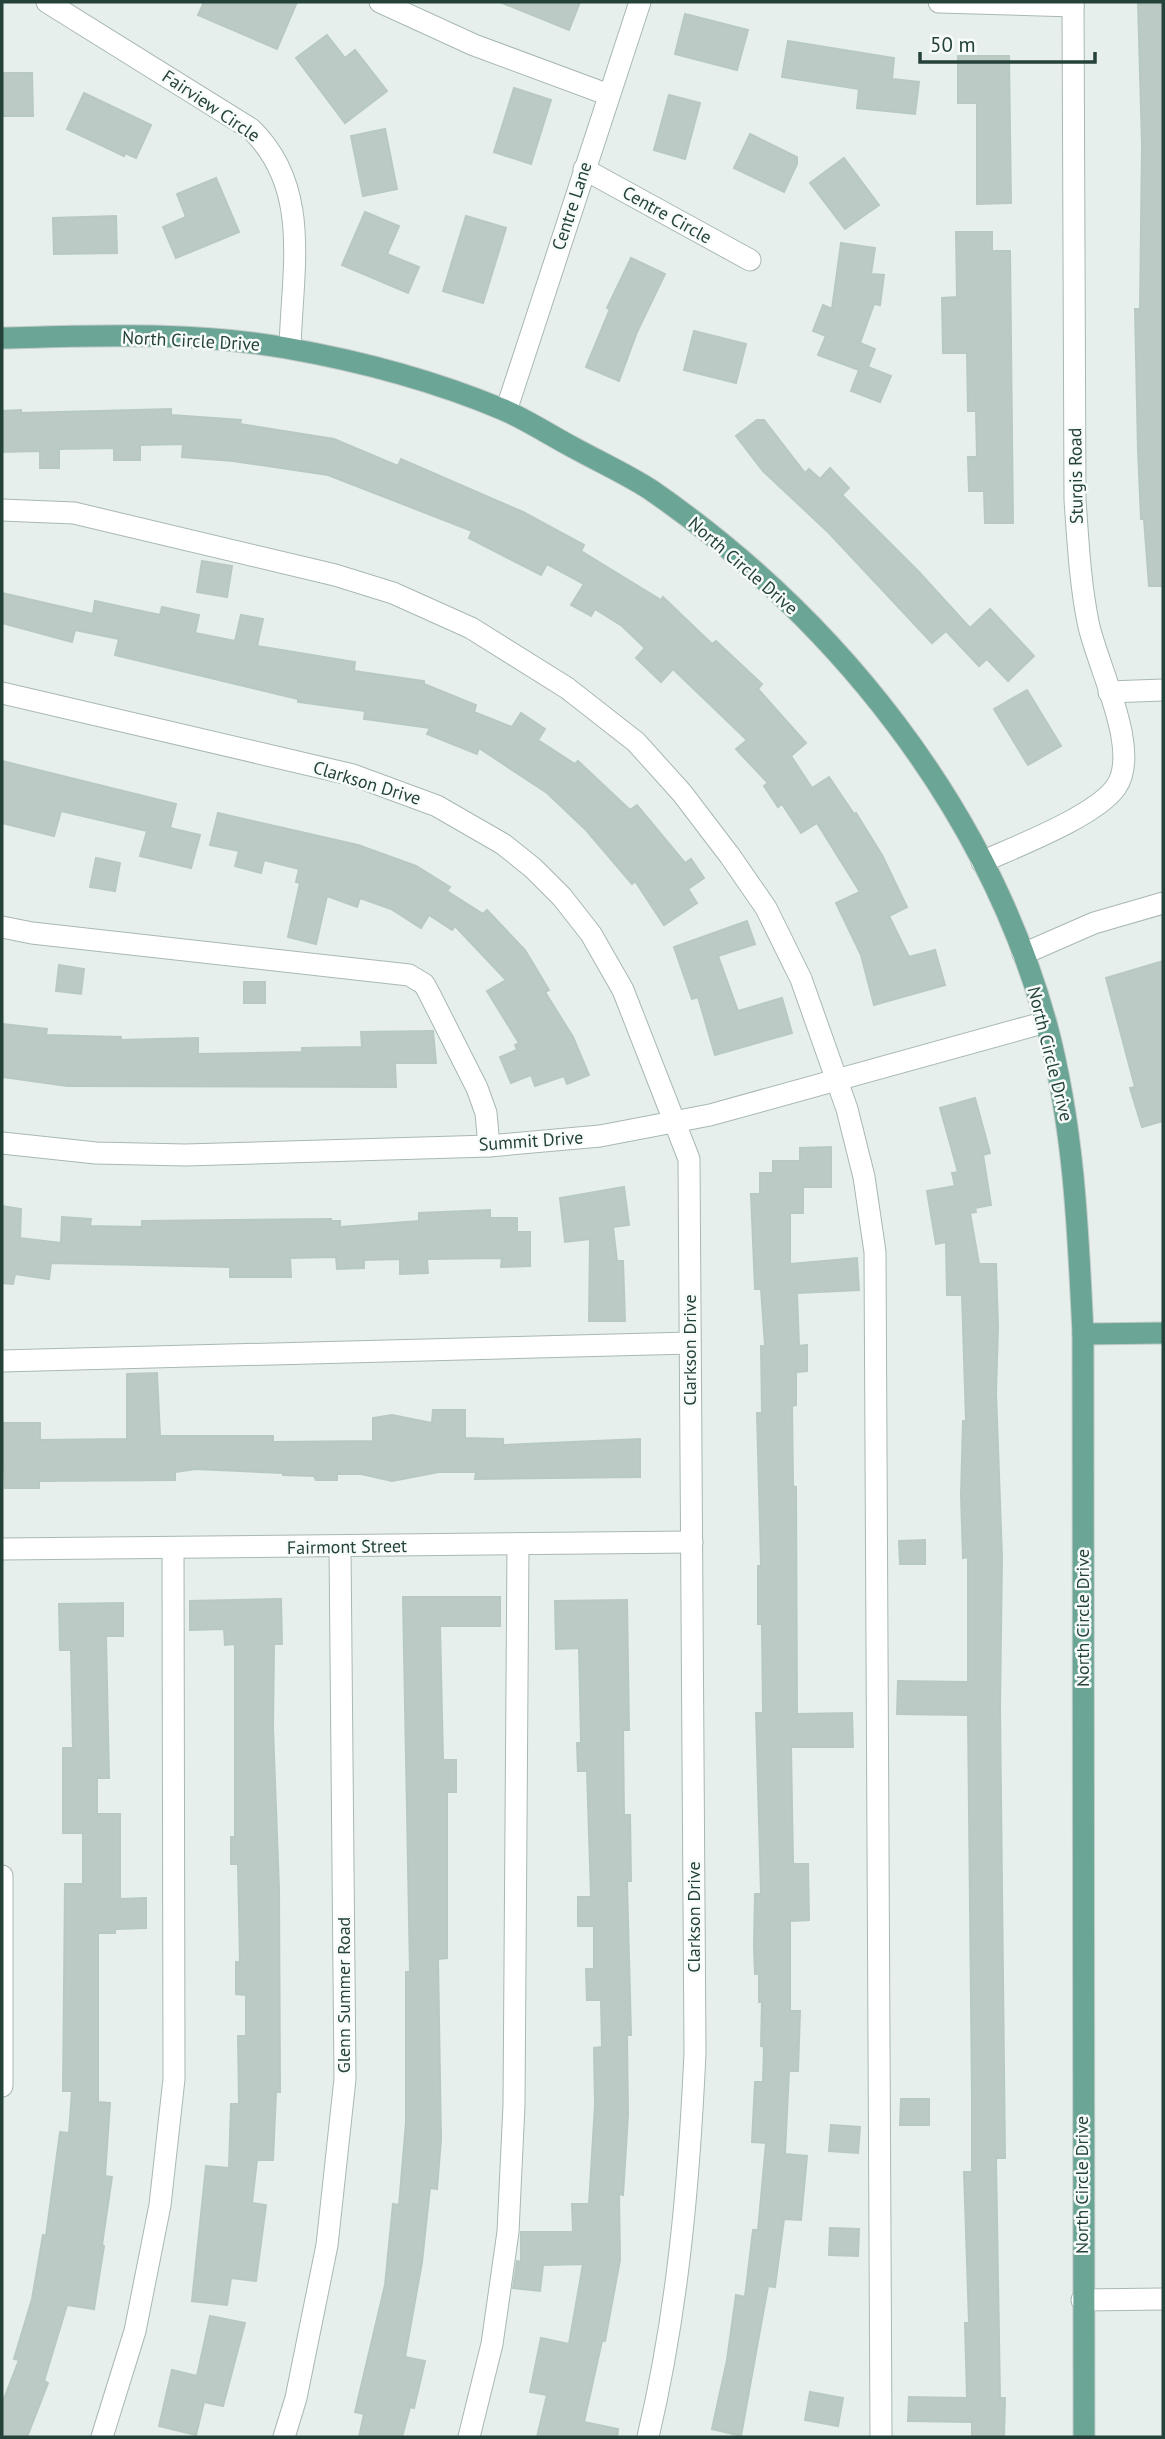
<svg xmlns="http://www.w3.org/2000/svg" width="1165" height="2439" viewBox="0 0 1165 2439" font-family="'PT Sans',sans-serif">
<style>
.building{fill:#bbcac4;stroke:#b8c9c2;stroke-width:2}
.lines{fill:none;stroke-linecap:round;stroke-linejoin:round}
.minor-casing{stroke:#a8b8b2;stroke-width:23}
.major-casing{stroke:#c2cac8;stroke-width:23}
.minor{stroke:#fff;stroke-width:21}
.major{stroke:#6aa596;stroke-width:21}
.labels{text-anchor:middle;stroke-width:5;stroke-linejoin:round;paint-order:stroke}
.street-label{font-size:18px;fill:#24423a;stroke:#f7fbf9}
</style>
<rect width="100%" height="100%" fill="#e6efeb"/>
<g class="building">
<polygon points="204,2 297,2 277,49 198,15"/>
<polygon points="500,2 580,2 569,30"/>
<polygon points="1138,2 1163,2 1163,586 1149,586 1144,519 1141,519 1138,450 1135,309 1140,309 1142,145"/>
<polygon points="685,14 748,30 737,70 675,54"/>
<polygon points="327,35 345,58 355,50 387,91 345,123 296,58"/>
<polygon points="788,41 894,58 892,79 919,82 915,114 857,108 859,89 782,77"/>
<polygon points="958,56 1009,56 1011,203 977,204 977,103 958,103"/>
<polygon points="2,73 32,73 33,116 2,116"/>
<polygon points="514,88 551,100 531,164 494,152"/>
<polygon points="84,93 151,125 136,158 125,153 124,156 67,129"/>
<polygon points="669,95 700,103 685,159 654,150"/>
<polygon points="385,129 397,189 363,196 351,136"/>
<polygon points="750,134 797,157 797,164 784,192 734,168"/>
<polygon points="844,158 879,205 845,229 810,183"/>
<polygon points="216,178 239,232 176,258 163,227 186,217 177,194"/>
<polygon points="365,212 399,226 387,254 419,267 408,293 342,265"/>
<polygon points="116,216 117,253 54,254 53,218"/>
<polygon points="466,216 506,228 483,303 443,291"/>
<polygon points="956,232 992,232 992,251 1010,251 1013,523 985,523 984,491 969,491 968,457 977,457 976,411 968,411 967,353 943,353 942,298 957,297"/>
<polygon points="841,243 875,248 871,274 884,275 880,305 874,304 860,343 875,349 868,367 891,376 880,402 851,391 859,370 818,355 826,336 813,331 823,305 832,309"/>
<polygon points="631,258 665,274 637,332 619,381 586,367 610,309 607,308"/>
<polygon points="694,331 746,344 736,383 684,370"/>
<polygon points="171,409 171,415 241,420 240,424 334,439 398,466 401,459 523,512 584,545 581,551 661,600 663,597 712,644 716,641 762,684 758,689 806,743 791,756 812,788 829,777 854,814 856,813 882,855 907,907 889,916 909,957 935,950 945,985 874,1005 861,955 836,903 860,892 817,823 801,833 782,804 778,807 764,786 768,783 736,749 747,740 673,669 661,682 636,658 645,648 622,626 595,609 591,616 571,605 584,584 547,564 541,575 469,538 472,531 328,475 233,461 182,457 183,444 140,445 140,460 114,460 114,448 59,449 59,468 40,468 40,451 2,452 2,411 21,410 21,413"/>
<polygon points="757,420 764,420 805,473 809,469 820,479 830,468 849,488 842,495 919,572 970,628 990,609 1034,656 1008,681 987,659 979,666 946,631 932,643 829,533 763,471 736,436"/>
<polygon points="202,561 232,566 227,597 197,592"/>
<polygon points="2,593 93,614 95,601 160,615 162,607 199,615 195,633 235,641 241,615 263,619 257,646 355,662 354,671 424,681 424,684 476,705 474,712 512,727 521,713 545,729 538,740 575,764 578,761 630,810 637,805 685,863 691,859 704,878 688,889 697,903 664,925 635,881 632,884 586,830 547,793 479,748 477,754 427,734 430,728 364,719 365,711 298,702 298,699 115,655 119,639 75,630 72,642 2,623"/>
<polygon points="1027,690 1061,746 1028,765 994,709"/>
<polygon points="2,761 176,804 170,828 200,835 191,868 140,856 147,831 61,811 54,836 2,823"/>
<polygon points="218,813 358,845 416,866 450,887 447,891 483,914 487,910 525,950 549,990 545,992 573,1037 589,1075 567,1084 564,1076 535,1086 531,1075 511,1083 500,1057 517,1050 515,1045 519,1043 487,991 506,980 455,926 452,930 429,915 421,928 391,909 360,898 357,907 327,896 316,944 288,937 300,883 296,882 299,869 264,860 261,873 235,866 239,851 210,845"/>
<polygon points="96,858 120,863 115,891 90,887"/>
<polygon points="747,921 755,944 718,956 738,1011 782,998 792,1033 715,1055 698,997 692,999 674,947"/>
<polygon points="1163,961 1163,1121 1142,1127 1130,1088 1135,1087 1106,978"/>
<polygon points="59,965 84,969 81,994 56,991"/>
<rect x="244" y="982" width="21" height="21"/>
<polygon points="2,1024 47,1029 46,1035 121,1037 121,1040 198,1038 198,1054 302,1052 302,1048 362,1047 361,1032 433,1031 436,1063 395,1063 396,1087 67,1086 2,1077"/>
<polygon points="975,1098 990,1153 983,1155 991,1205 975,1208 976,1212 970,1213 979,1264 996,1264 998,1327 996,1393 1002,1557 1000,1708 1005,2158 996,2158 1000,2398 1005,2398 1004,2437 972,2437 972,2422 908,2421 909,2397 967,2398 965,2323 969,2323 964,2172 972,2172 972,2098 968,1715 897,1714 898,1681 968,1682 968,1557 963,1558 961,1495 963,1421 966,1421 962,1295 947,1295 946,1242 936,1244 927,1191 955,1186 952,1173 958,1172 940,1108"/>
<polygon points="831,1147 831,1187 803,1187 803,1213 790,1213 790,1264 857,1258 859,1290 797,1293 799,1346 807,1345 807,1371 796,1372 796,1405 792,1406 793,1486 796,1487 797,1714 852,1713 853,1747 791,1747 793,1864 808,1864 809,1920 790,1921 790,2011 800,2011 798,2071 789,2071 785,2154 807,2156 801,2220 784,2219 775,2287 768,2286 741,2436 712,2429 727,2360 736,2295 745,2297 753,2230 758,2230 766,2143 752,2142 755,2082 763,2082 764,2047 761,2046 762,2002 759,2002 759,1974 755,1974 754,1946 755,1894 761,1894 756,1713 763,1713 762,1624 758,1624 758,1566 761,1566 757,1413 762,1413 761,1346 765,1346 761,1289 755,1289 751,1194 760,1194 760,1173 773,1173 773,1161 800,1161 800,1148"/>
<polygon points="624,1187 629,1225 613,1227 617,1261 623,1261 625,1321 589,1321 590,1239 565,1242 560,1198"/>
<polygon points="2,1206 21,1209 20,1238 61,1243 62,1217 91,1219 90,1226 142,1227 142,1221 331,1219 331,1221 340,1221 340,1227 419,1221 419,1213 490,1210 490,1218 517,1218 517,1232 530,1232 530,1266 501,1267 502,1258 427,1259 428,1273 400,1274 400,1259 364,1260 364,1268 337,1269 336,1257 290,1258 291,1277 230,1277 230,1267 51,1263 49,1279 15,1274 13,1284 2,1283"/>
<polygon points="157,1373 160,1436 273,1436 273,1442 373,1441 373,1418 392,1415 432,1423 433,1410 465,1410 465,1438 503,1439 503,1445 640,1439 640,1477 475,1479 476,1472 439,1472 392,1481 361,1474 337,1474 337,1480 316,1480 314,1476 283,1475 283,1473 196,1469 175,1472 175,1480 39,1481 39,1488 5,1488 2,1423 40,1423 40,1440 127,1439 127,1374"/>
<polygon points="925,1540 925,1564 900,1564 899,1541"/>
<polygon points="403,1597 500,1597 500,1626 440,1626 443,1760 456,1760 456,1792 447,1792 447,1958 438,1959 441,2139 437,2189 430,2188 422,2262 405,2357 425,2361 414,2408 410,2407 402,2437 359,2437 364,2414 355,2412 385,2285 393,2204 399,2205 406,2122 406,1972 410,1972"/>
<polygon points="281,1599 282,1644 274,1644 273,1728 279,1889 280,2092 276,2092 273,2160 257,2160 252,2203 266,2205 256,2281 231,2278 227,2305 192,2301 206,2166 229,2168 231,2104 239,2104 238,2036 246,2036 246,1995 236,1994 236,1962 240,1962 238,1864 231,1864 231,1837 235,1837 235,1644 225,1645 224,1629 190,1630 190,1601"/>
<polygon points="627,1600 629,1730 623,1730 624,1815 630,1815 631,1881 627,1881 631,2035 627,2035 628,2115 623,2195 619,2194 620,2260 605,2341 602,2341 584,2422 618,2429 617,2437 537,2437 547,2395 530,2392 541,2338 569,2344 583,2264 543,2265 540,2291 513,2288 517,2261 521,2262 521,2232 573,2232 572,2204 589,2204 595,2105 594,2048 602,2047 601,2000 587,2000 586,1969 594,1969 594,1926 578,1926 578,1897 591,1897 587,1771 578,1771 577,1743 581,1743 579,1648 556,1649 555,1601"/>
<polygon points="123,1603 123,1636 106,1636 109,1778 97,1778 97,1814 120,1814 120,1899 146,1898 146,1928 115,1929 115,1933 98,1933 98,2102 110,2103 105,2176 112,2177 102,2245 104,2246 94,2309 67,2305 44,2381 48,2383 27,2437 2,2437 2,2404 19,2360 14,2359 32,2299 43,2235 46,2236 60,2132 69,2133 72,2091 63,2091 65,1884 83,1884 83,1833 63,1833 63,1748 73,1748 71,1650 60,1650 59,1604"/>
<polygon points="901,2099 929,2099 929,2125 900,2125"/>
<polygon points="831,2125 860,2127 858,2153 829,2151"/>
<polygon points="830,2228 859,2229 858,2256 829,2255"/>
<polygon points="210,2316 245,2323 223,2406 204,2402 196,2435 159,2426 172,2370 197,2376"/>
<polygon points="810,2392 843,2398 838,2426 805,2420"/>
</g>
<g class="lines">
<g class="minor-casing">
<g id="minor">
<path d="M47 2 251 129C312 188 292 270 290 348"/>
<polyline points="380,2 474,45 609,95"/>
<polyline points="939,2 1073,6"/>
<polyline points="584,169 750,260"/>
<polyline points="506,411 640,2"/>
<polyline points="2,510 74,513 335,575 393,593 471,628 567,688 636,742 682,793 730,856 766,908 801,979 847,1109 864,1177 875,1252 881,2437"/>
<polyline points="1109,692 1163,690"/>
<path d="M2 693 353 775 437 806 503 844 533 868 562 897 591 934 623 990 689 1159 695 2053C689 2183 678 2310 648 2437"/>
<path d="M982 862C1017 846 1096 816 1116 787 1142 750 1096 664 1088 622 1080 582 1078 541 1075 500L1073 2"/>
<polyline points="2,927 32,933 409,975 424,984 429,993 477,1088 486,1113 489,1146"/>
<polyline points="1023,954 1094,923 1163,903"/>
<polyline points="2,1143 96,1153 185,1155 489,1146 600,1136 710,1115 1046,1022"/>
<polyline points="2,1361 690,1343"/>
<polyline points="2,1549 692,1542"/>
<polyline points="2,1876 2,2086"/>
<polyline points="1082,2300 1163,2299"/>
<polyline points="102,2437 135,2331 160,2205 174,2079 173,1548"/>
<polyline points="284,2437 296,2398 327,2245 345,2079 340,1547"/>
<polyline points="469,2437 492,2344 508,2232 514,2105 518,1544"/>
</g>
</g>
<g class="major-casing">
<g id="major">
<path d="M2 338C97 336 192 331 286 348 360 361 435 381 504 410 529 421 553 437 578 450 602 463 628 475 651 490 836 618 987 807 1047 1026 1074 1128 1078 1229 1083 1334L1084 2437"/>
<polyline points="1083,1334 1163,1333"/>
</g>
</g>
<use href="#minor" class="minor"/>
<use href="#major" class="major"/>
</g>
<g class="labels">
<g class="street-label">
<text transform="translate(211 106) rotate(34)" y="6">Fairview Circle</text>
<text transform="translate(572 206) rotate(-72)" y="6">Centre Lane</text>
<text transform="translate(667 215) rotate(29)" y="6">Centre Circle</text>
<text transform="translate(191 341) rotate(3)" y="6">North Circle Drive</text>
<text transform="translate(1076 476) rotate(-91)" y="6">Sturgis Road</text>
<text transform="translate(743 566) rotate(41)" y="6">North Circle Drive</text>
<text transform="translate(367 783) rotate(17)" y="6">Clarkson Drive</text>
<text transform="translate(1050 1054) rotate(76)" y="6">North Circle Drive</text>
<text transform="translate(531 1141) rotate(-4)" y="6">Summit Drive</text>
<text transform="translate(690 1350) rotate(-90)" y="6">Clarkson Drive</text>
<text transform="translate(347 1547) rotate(-1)" y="6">Fairmont Street</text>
<text transform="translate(1083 1618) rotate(-90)" y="6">North Circle Drive</text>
<text transform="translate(694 1917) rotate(-90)" y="6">Clarkson Drive</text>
<text transform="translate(344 1995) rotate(-90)" y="6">Glenn Summer Road</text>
<text transform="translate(1082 2185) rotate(-90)" y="6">North Circle Drive</text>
</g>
</g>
<rect width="1165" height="2439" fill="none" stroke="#24423a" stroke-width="7"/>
<path d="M920 52v10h175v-10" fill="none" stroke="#24423a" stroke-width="3.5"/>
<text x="930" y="52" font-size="21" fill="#24423a" stroke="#f7fbf9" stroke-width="5" paint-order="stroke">50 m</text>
</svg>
